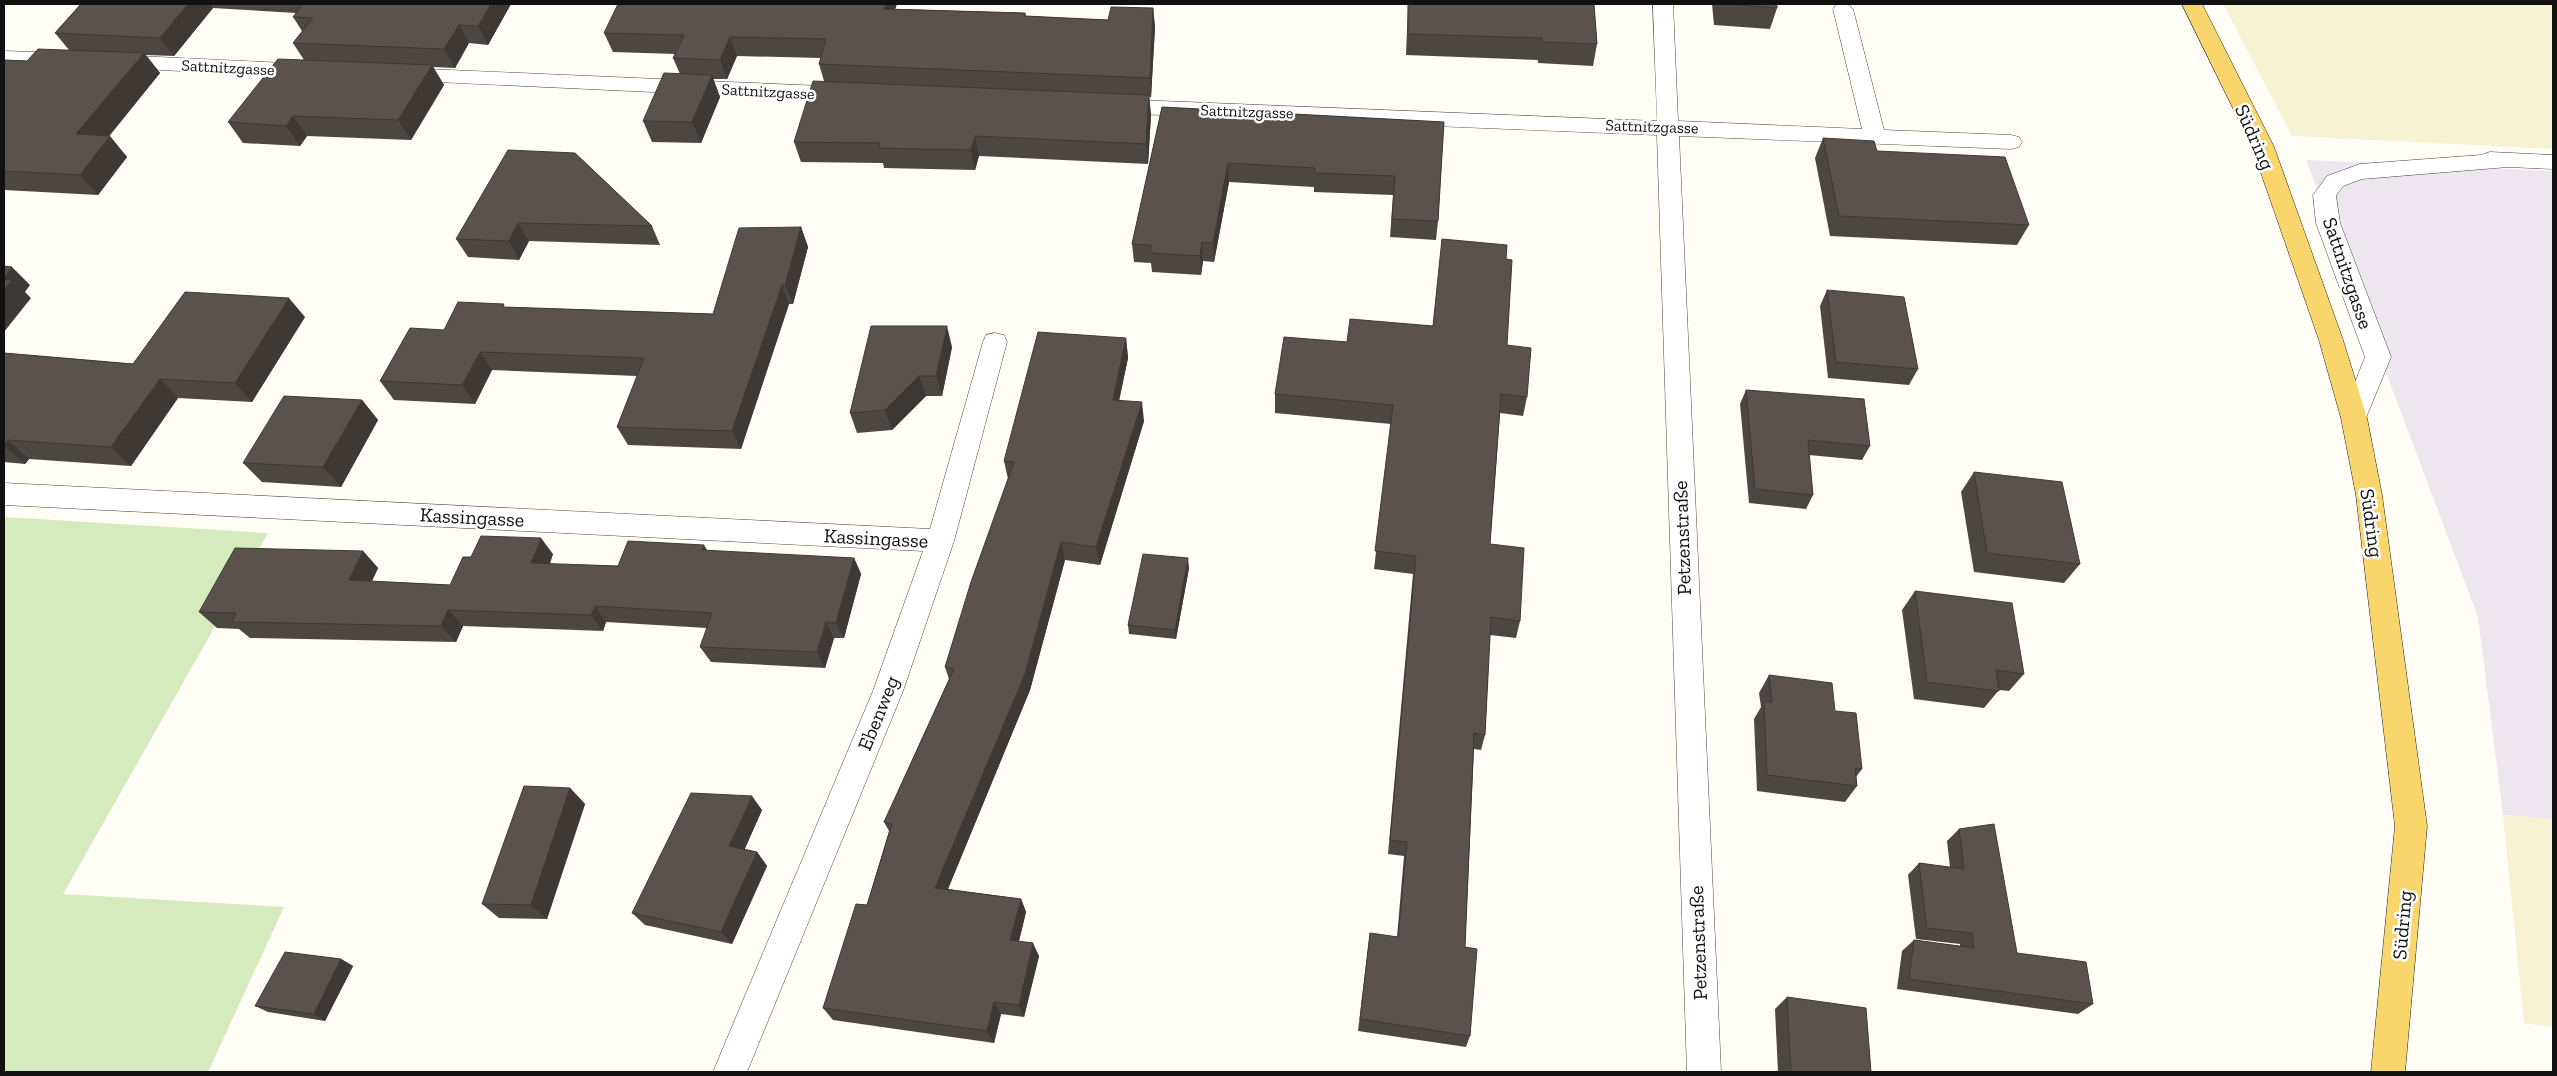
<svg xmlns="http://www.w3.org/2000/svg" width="2557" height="1076" viewBox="0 0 2557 1076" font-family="'Zilla Slab',serif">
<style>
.industrial{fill:#eee6ef}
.farmland{fill:#f6f3d4}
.green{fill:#d5ebbd}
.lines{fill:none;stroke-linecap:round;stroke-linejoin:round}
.minor-casing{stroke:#444;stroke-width:1}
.major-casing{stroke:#222;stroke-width:1}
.minor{fill:#fff;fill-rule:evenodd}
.major{fill:#f9d66b;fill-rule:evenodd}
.wall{fill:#4d4742}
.shaded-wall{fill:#3f3936}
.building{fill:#5a524d;stroke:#3f3936}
.labels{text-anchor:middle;stroke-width:5;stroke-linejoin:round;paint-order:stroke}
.far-street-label{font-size:16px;fill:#111;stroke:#fff}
.street-label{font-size:20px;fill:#111;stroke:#fff}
</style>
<rect width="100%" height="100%" fill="#fffdf5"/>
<polygon class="industrial" points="2306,160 2553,171 2553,819 2503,815 2478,617"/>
<g class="farmland">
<polygon points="2223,4 2553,4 2553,149 2292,136"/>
<polygon points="2503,815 2553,819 2553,1027 2524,1023"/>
</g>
<polygon class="green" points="4,517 268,533 63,894 284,907 208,1072 4,1072"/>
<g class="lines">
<g class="minor-casing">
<g id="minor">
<polygon points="1653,4 1673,4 1678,121 1862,129 1833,9 1836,5 1847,4 1853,9 1884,130 2011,135 2019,137 2022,142 2019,147 2011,149 1679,136 1721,1072 1687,1072 1657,135 1112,113 1104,111 1101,106 1104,101 1112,99 1657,121"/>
<polygon points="4,51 67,53 74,55 78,60 74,65 67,67 4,65"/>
<polygon points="115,55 307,64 314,66 318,71 314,76 307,78 108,67 104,62 108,57"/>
<polygon points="402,68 846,87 854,89 857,94 854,99 846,101 394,80 391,75 394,70"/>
<polygon points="2490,152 2553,155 2553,169 2508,167 2362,179 2343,186 2336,196 2340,223 2391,357 2363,425 2354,428 2345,425 2341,418 2365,357 2316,223 2313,195 2327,176 2360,164 2481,155"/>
<polygon points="995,333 1004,335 1007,342 954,541 903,691 747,1072 713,1072 873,691 923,551 4,505 4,483 930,529 983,342 986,335"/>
</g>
</g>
<g class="major-casing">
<polygon id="major" points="2182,4 2202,4 2274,147 2343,340 2367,418 2382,495 2427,826 2405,1072 2371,1072 2395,826 2356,495 2341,418 2319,340 2252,147"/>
</g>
<use href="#minor" class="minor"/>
<use href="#major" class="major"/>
</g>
<g class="wall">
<polygon points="81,4 511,4 488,45 469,43 455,68 433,67 444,85 411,140 307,136 300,146 243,143 228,122 304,60 293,43 302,31 293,17 296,13 213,8 174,56 146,55 160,73 109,136 127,157 98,195 4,190 4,60 27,61 69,50 55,33"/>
<polygon points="1408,4 1594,4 1597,44 1593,66 1538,63 1538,60 1406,55"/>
<polygon points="1712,4 1777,4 1777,8 1770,29 1714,25"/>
<polygon points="1153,8 1155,27 1151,97 1149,97 1151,115 1148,164 979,156 975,170 884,168 883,163 801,162 794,142 824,81 819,64 821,58 737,56 727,79 713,79 720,97 701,143 652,142 643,121 680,74 673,58 675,54 613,52 604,33 896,9 1025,13 1026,16 1108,20"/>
<polygon points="1162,107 1444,122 1438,221 1436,240 1390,237 1393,195 1314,192 1314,187 1229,182 1214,262 1203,261 1201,275 1152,272 1151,263 1134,262 1132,244"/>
<polygon points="1823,138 1877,151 2029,225 2017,245 1830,236 1815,158"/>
<polygon points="575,153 652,226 660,245 529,241 519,260 468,257 456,239"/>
<polygon points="801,227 808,247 793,304 789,304 741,449 628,445 617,427 637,376 492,370 475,404 394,400 380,381 444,330 506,307 713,314"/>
<polygon points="1506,259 1507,345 1527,397 1523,416 1500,413 1490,544 1520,621 1516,638 1490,635 1485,735 1481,750 1474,749 1465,947 1470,1036 1466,1047 1358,1031 1370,933 1397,937 1404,856 1388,854 1413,574 1374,569 1391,424 1275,413 1275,394 1347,342 1432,326"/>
<polygon points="1827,290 1918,369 1909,385 1828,378 1820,306"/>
<polygon points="305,317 252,402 178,398 131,466 29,459 25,464 4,462 4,353 133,364"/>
<polygon points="1126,338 1128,358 1119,401 1144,421 1100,565 1065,560 1030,690 948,889 1021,899 1026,912 1019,941 1039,956 1024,1017 1001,1014 994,1043 833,1020 823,1008 867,905 889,831 884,822 949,679 945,667 1008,479 1004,461"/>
<polygon points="952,347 942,396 926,396 892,430 857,433 850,413"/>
<polygon points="1746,390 1870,446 1862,460 1809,455 1813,495 1806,509 1749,503 1740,404"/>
<polygon points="362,400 378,420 341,487 262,482 243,463"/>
<polygon points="1974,472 2080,564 2064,583 1974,572 1961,492"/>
<polygon points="363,551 378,568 372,581 450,585 471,557 553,554 550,564 618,566 707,551 854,558 861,574 844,638 834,638 825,668 711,662 700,647 707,628 606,622 603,631 463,626 456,642 250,638 239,629 217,628 199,612"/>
<polygon points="1189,568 1176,639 1129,634 1128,625"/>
<polygon points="1915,591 2024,674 2009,691 1999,690 1984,708 1914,699 1902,610"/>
<polygon points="1769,675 1835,711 1862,769 1856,777 1857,786 1845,802 1757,791 1754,719 1761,707 1759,693"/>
<polygon points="570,788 585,804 547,919 499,918 482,904"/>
<polygon points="762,810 744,850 757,852 767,866 732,944 645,925 632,913"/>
<polygon points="1959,829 2017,953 2093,1004 2078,1014 1897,989 1902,951 1914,940 1960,946 1960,944 1916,939 1908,875 1919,863 1950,867 1947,841"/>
<polygon points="341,959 353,966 325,1021 268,1012 255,1006"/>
<polygon points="1787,997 1871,1072 1778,1072 1775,1009"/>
</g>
<g class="shaded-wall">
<polygon points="188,4 210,4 213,8 174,56 160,38"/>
<polygon points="491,4 511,4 488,45 478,26"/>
<polygon points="886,4 897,4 889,28 884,9"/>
<polygon points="1153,8 1155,27 1151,97 1150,78"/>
<polygon points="459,25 469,43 455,68 444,49"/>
<polygon points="730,37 737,56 727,79 720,60"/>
<polygon points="144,53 160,73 94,155 76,134"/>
<polygon points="432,65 444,85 411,140 398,120"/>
<polygon points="712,75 720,97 701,143 692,122"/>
<polygon points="1149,95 1151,115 1148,164 1146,144"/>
<polygon points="293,116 307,136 300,146 286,126"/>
<polygon points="110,136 127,157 98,195 80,175"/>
<polygon points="975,136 979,156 975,170 971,150"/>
<polygon points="1228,163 1229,182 1214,262 1213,243"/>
<polygon points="518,223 529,241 519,260 509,241"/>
<polygon points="801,227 808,247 793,304 785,285"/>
<polygon points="1202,242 1203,261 1201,275 1200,256"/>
<polygon points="12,267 30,285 25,292 31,298 4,332 4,277"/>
<polygon points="782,285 789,304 741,449 732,431"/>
<polygon points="289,298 305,317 252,402 235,383"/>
<polygon points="947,326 952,347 942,396 936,376"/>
<polygon points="1126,338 1128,358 1115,419 1113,400"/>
<polygon points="480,352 492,370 475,404 462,385"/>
<polygon points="919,376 926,396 892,430 885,410"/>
<polygon points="160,379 178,398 131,466 111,447"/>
<polygon points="362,400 378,420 341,487 323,467"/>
<polygon points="1142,402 1144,421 1100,565 1096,547"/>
<polygon points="8,440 29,459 25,464 4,446"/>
<polygon points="541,538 553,554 543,580 531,563"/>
<polygon points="1061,542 1065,560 1030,690 943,901 935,888"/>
<polygon points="704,545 714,562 702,550"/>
<polygon points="363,551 378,568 365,596 349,580"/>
<polygon points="854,558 861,574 844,638 836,623"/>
<polygon points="1188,558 1189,568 1176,639 1175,630"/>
<polygon points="595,606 606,622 603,631 591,615"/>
<polygon points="448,610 463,626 456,642 441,626"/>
<polygon points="826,622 834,638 825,668 817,652"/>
<polygon points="570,788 585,804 547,919 531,905"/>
<polygon points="752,796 762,810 740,860 729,846"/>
<polygon points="757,852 767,866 732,944 721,932"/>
<polygon points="1021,899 1026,912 1016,953 1010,940"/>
<polygon points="1033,943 1039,956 1024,1017 1019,1005"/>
<polygon points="341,959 353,966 325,1021 314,1014"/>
<polygon points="994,1002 1001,1014 994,1043 987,1031"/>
</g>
<g class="building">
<polygon points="81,4 188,4 160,38 55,33"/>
<polygon points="303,4 491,4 478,26 459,25 444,49 293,43 313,18 293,17"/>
<polygon points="618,4 886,4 884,9 1025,13 1025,16 1108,20 1111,7 1153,8 1150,78 819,64 826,39 730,37 720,60 673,58 684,35 604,33"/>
<polygon points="1408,4 1594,4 1597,44 1542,42 1542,38 1408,34"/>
<polygon points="1726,4 1777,4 1777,8"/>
<polygon points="38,49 144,53 76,134 110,136 80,175 4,171 4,60 27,61"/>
<polygon points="278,59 432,65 398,120 293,116 286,126 228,122"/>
<polygon points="664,73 712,75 692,122 643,121"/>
<polygon points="813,81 1149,95 1146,144 975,136 971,150 879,148 880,143 794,142"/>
<polygon points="1162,107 1444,122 1438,221 1392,219 1395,176 1315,173 1315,168 1228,163 1213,243 1202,242 1200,256 1150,253 1151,245 1132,244"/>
<polygon points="1823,138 1874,141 1877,151 2005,157 2029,225 1839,216"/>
<polygon points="508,150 575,153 652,226 518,223 509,241 456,239"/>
<polygon points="801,227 785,285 782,285 732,431 617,427 644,358 480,352 462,385 380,381 410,328 444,330 458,302 504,304 503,307 713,314 739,228"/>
<polygon points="1442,239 1507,245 1506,259 1512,260 1507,345 1531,348 1527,397 1501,394 1490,544 1524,548 1520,621 1491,617 1485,735 1474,733 1465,947 1477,949 1470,1036 1360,1019 1370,933 1398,937 1407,842 1390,840 1416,556 1375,551 1393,405 1275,394 1284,337 1347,342 1350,319 1433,326"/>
<polygon points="4,266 12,267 4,277"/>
<polygon points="4,280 12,280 4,290"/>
<polygon points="1827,290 1904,297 1918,369 1836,362"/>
<polygon points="185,292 289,298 235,383 160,379 111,447 8,440 4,445 4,353 133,364"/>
<polygon points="871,326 947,326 936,376 919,376 885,410 850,413"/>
<polygon points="1038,332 1126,338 1113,400 1142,402 1096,547 1061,542 1025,674 935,888 1021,899 1010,940 1033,943 1019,1005 994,1002 987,1031 823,1008 856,904 867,905 892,824 884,822 954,669 945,667 971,582 1014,462 1004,461"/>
<polygon points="1746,390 1864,399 1870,446 1808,440 1813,495 1755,489"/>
<polygon points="284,396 362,400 323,467 243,463"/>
<polygon points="1974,472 2062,482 2080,564 1987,553"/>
<polygon points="481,536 541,538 531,563 618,566 628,541 704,545 702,550 854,558 836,623 826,622 817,652 700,647 712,613 595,606 591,615 448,610 441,626 232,622 236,613 199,612 235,548 363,551 349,580 450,585 463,557 471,557"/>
<polygon points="1143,554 1188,558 1175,630 1128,625"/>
<polygon points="1915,591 2012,603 2024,674 1996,670 1999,691 1927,682"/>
<polygon points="1769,675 1832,683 1835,711 1856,713 1862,769 1855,768 1857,786 1767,775 1764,702 1772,702"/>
<polygon points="524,786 570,788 531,905 482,904"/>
<polygon points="691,793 752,796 729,846 757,852 721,932 632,913"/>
<polygon points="1994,824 2017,953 2086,962 2093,1004 1909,979 1914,940 1974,948 1972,933 1927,928 1919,863 1964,869 1959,829"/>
<polygon points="285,952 341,959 314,1014 255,1006"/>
<polygon points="1787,997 1866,1008 1871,1072 1791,1072"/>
</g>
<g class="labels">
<g class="far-street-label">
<text transform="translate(228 67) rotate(3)" y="6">Sattnitzgasse</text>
<text transform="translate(768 91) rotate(3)" y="6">Sattnitzgasse</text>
<text transform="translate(1247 111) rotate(2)" y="6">Sattnitzgasse</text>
<text transform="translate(1652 126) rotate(2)" y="6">Sattnitzgasse</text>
</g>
<g class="street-label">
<text transform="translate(2255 137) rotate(66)" y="7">Südring</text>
<text transform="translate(2348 273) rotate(71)" y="7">Sattnitzgasse</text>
<text transform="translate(472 517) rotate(3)" y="7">Kassingasse</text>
<text transform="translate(2372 523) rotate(82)" y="7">Südring</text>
<text transform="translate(876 538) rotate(3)" y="7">Kassingasse</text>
<text transform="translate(1682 538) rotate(-92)" y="7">Petzenstraße</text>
<text transform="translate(878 713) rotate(-68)" y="7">Ebenweg</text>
<text transform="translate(2402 925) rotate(-85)" y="7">Südring</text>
<text transform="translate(1698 943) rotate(-92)" y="7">Petzenstraße</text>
</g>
</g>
<rect width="2557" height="1076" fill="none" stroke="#111111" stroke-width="10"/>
</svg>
